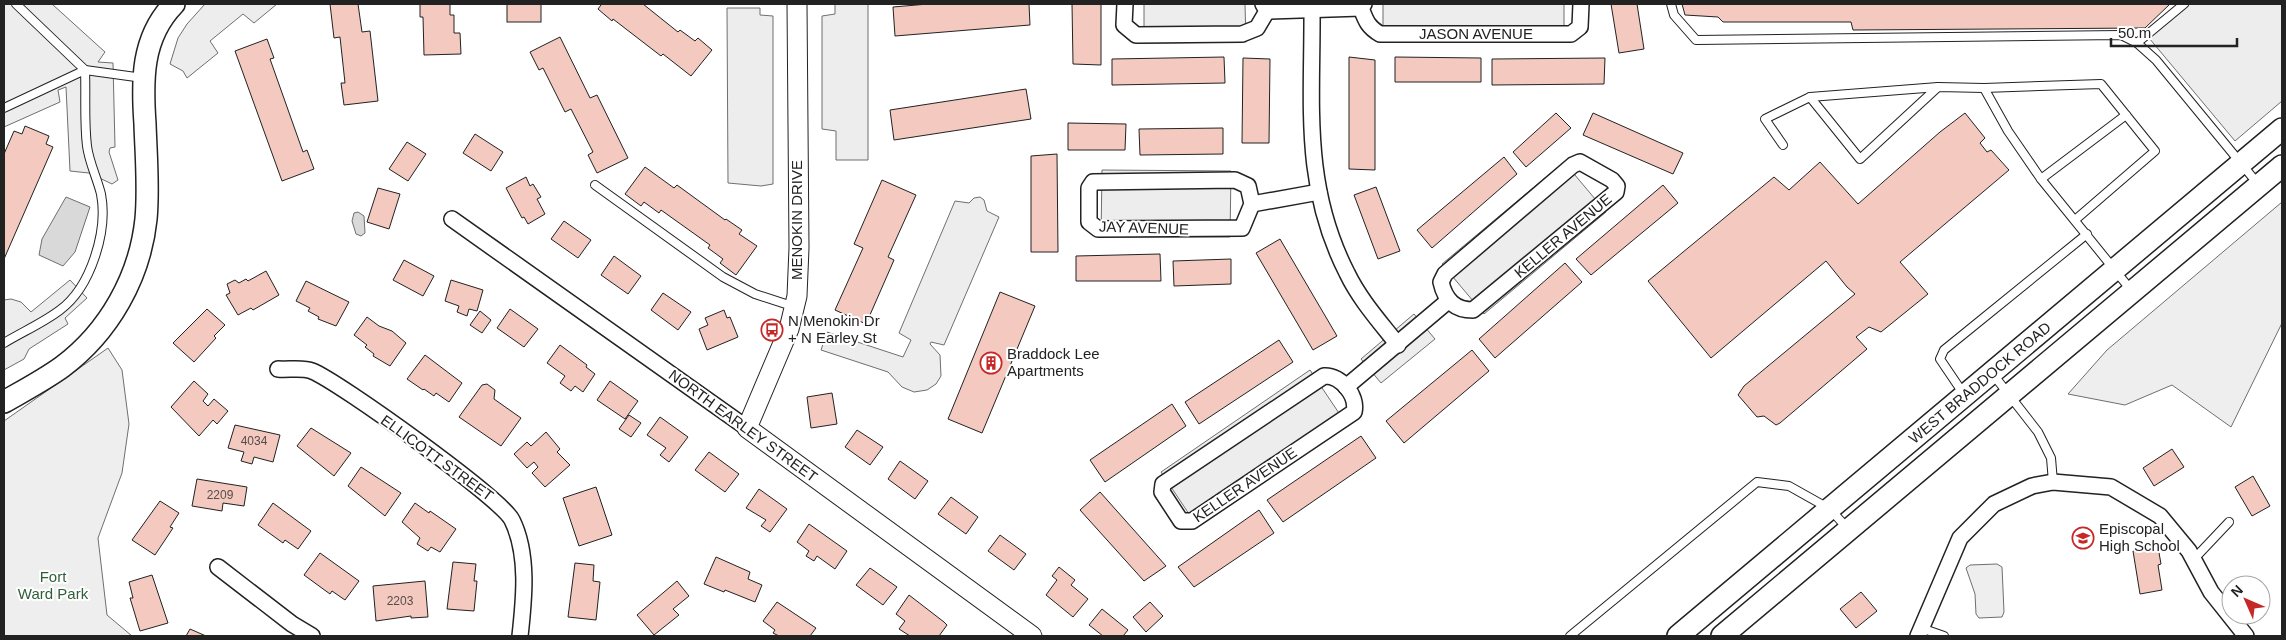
<svg xmlns="http://www.w3.org/2000/svg" width="2286" height="640" viewBox="0 0 2286 640" font-family="Arial,sans-serif">
<style>
.green{fill:#eee;stroke:#6f6f6f}
.parking{fill:#ededed;stroke:#6f6f6f}
.water{fill:#d9d9d9;stroke:#6f6f6f}
.building{fill:#f3c9c0;stroke:#222}
.lines{fill:none;stroke-linecap:round;stroke-linejoin:round}
.service-casing{stroke:#222;stroke-width:10}
.minor-casing{stroke:#222;stroke-width:18}
.tertiary-casing{stroke:#222;stroke-width:21}
.secondary-casing{stroke:#222;stroke-width:24}
.service{stroke:#fff;stroke-width:8}
.minor{stroke:#fff;stroke-width:15}
.tertiary{stroke:#fff;stroke-width:19}
.secondary{stroke:#fff;stroke-width:21}
.labels{text-anchor:middle;stroke-width:4;stroke-linejoin:round;paint-order:stroke}
.number-label{font-size:12px;fill:#564c4a}
.street-label{font-size:15px;fill:#222;stroke:#fff}
.poi-label{font-size:15px;fill:#222;stroke:#fff;text-anchor:start}
.park-label{font-size:15px;fill:#2f5e38;stroke:#fff}
</style>
<rect width="100%" height="100%" fill="#fff"/>
<g class="green">
<polygon points="2282,202 2282,323 2231,427 2172,385 2125,405 2068,394 2107,350"/>
<polygon points="108,348 122,370 129,424 122,473 98,538 107,615 132,636 4,636 4,421"/>
<polygon points="1997,564 2002,567 2004,612 2002,617 1979,618 1976,614 1975,594 1966,568 1970,565"/>
</g>
<g class="parking">
<polygon points="4,4 52,4 105,52 98,62 113,63 115,147 110,148 109,152 118,180 112,184 89,173 70,171 66,87 58,90 60,102 4,127"/>
<polygon points="205,4 277,4 254,23 243,14 210,41 218,53 187,78 183,71 170,64 178,38 187,24"/>
<polygon points="835,4 868,4 868,160 836,160 836,131 822,129 822,16 835,14"/>
<polygon points="1144,4 1245,4 1246,42 1144,43"/>
<rect x="1383" y="4" width="181" height="38"/>
<polygon points="2190,4 2282,4 2282,101 2235,141 2149,38"/>
<polygon points="727,8 760,8 760,15 773,16 773,184 761,186 728,183"/>
<polygon points="1564,162 1606,212 1484,314 1442,264"/>
<polygon points="1102,170 1231,171 1230,237 1101,237"/>
<polygon points="980,197 984,200 987,211 999,217 944,345 931,342 930,344 940,355 941,376 936,384 927,390 914,392 902,387 888,372 821,350 827,332 903,357 911,340 899,333 955,201 969,203 974,198"/>
<polygon points="70,280 87,298 65,318 68,324 29,349 24,359 4,370 4,300 11,299 21,302 31,312"/>
<polygon points="1414,314 1435,339 1381,383 1361,359"/>
<polygon points="1310,370 1347,425 1197,526 1161,472"/>
</g>
<g class="water">
<polygon points="66,197 90,207 75,252 63,266 39,255 42,239"/>
<polygon points="358,212 364,216 365,233 361,236 356,234 352,221 354,213"/>
</g>
<g class="building">
<polygon points="330,4 358,4 362,32 370,31 378,101 344,105 341,83 345,83 340,37 334,38"/>
<polygon points="420,4 450,4 450,15 454,15 454,33 460,33 461,54 424,55 423,17 420,17"/>
<rect x="507" y="4" width="34" height="18"/>
<polygon points="600,4 643,4 678,32 680,30 695,41 698,38 712,50 691,76 663,54 661,56 613,19 612,21 598,9 601,5"/>
<polygon points="928,4 1029,4 1030,25 895,36 893,7"/>
<polygon points="1072,4 1101,4 1101,65 1073,64"/>
<polygon points="1611,4 1637,4 1644,49 1619,53"/>
<polygon points="1682,4 2170,4 2145,28 1853,30 1851,22 1723,22 1718,17 1685,15"/>
<polygon points="560,37 590,98 597,95 628,158 597,173 588,155 593,152 571,109 565,112 543,68 539,70 530,52"/>
<polygon points="267,39 274,58 270,59 303,152 307,150 314,169 282,181 235,51"/>
<polygon points="1224,57 1225,83 1112,85 1112,59"/>
<polygon points="1349,57 1375,60 1375,170 1349,169"/>
<polygon points="1395,57 1481,58 1481,82 1395,82"/>
<polygon points="1243,58 1270,59 1269,143 1242,143"/>
<polygon points="1605,58 1604,84 1492,85 1492,59"/>
<polygon points="1026,89 1031,119 894,140 890,110"/>
<polygon points="1556,113 1571,128 1526,167 1513,152"/>
<polygon points="1593,113 1683,153 1673,174 1583,135"/>
<polygon points="1965,113 1985,138 1980,143 1987,152 1991,150 2009,170 1900,262 1928,294 1881,332 1869,327 1856,337 1867,349 1780,423 1776,425 1764,416 1757,417 1738,395 1744,386 1855,294 1847,287 1826,261 1711,358 1648,281 1774,177 1789,190 1820,162 1858,204 1940,132"/>
<polygon points="1068,123 1126,124 1125,150 1068,150"/>
<polygon points="25,126 49,136 46,144 53,147 4,259 4,154 14,131 22,134"/>
<polygon points="1223,128 1223,154 1140,155 1139,129"/>
<polygon points="475,134 503,152 491,171 463,153"/>
<polygon points="407,142 426,154 408,181 389,169"/>
<polygon points="1057,154 1058,252 1031,252 1031,156"/>
<polygon points="1504,157 1517,174 1432,248 1417,230"/>
<polygon points="645,167 674,188 677,185 725,220 726,219 742,230 739,234 757,246 736,275 720,263 723,259 708,248 710,245 661,210 659,213 644,202 641,206 625,194"/>
<polygon points="526,177 530,186 533,184 541,197 537,199 545,214 528,224 524,217 522,218 506,188"/>
<polygon points="882,180 916,195 888,257 894,260 866,324 835,310 863,248 854,244"/>
<polygon points="1663,185 1678,203 1591,275 1576,259"/>
<polygon points="1376,187 1400,251 1378,259 1354,195"/>
<polygon points="378,188 400,194 389,229 367,222"/>
<polygon points="564,221 591,240 578,258 551,239"/>
<polygon points="1280,239 1337,336 1313,350 1256,253"/>
<polygon points="1160,254 1161,281 1076,281 1076,256"/>
<polygon points="614,256 641,276 628,294 601,275"/>
<polygon points="1231,259 1231,284 1174,286 1173,261"/>
<polygon points="404,260 434,276 423,296 393,280"/>
<polygon points="1565,263 1582,282 1495,358 1479,339"/>
<polygon points="266,271 279,295 253,310 251,308 238,315 226,295 230,293 227,284 235,280 239,283 246,279 248,281"/>
<polygon points="451,280 483,290 477,311 469,309 467,316 457,312 459,306 445,301"/>
<polygon points="306,281 349,302 336,326 318,319 319,317 308,311 310,308 296,301"/>
<polygon points="1000,292 1035,306 982,433 948,419"/>
<polygon points="663,293 691,312 678,330 651,310"/>
<polygon points="207,309 225,325 214,336 216,338 194,362 173,343"/>
<polygon points="510,309 538,329 524,347 497,328"/>
<polygon points="724,310 727,318 730,317 738,337 707,350 699,329 708,325 705,318"/>
<polygon points="480,311 491,320 482,333 470,325"/>
<polygon points="367,317 379,326 392,331 406,343 390,366 373,356 374,354 365,347 367,345 354,335"/>
<polygon points="1279,340 1293,362 1199,424 1185,402"/>
<polygon points="560,345 587,365 586,367 595,374 583,392 575,386 571,391 560,383 565,376 547,363"/>
<polygon points="1472,350 1489,371 1404,443 1386,421"/>
<polygon points="425,355 462,383 449,402 436,393 434,396 424,389 423,390 407,379"/>
<polygon points="194,381 208,394 203,401 208,406 214,399 228,411 217,424 213,420 199,436 171,407"/>
<polygon points="610,381 638,401 625,419 597,400"/>
<polygon points="487,384 495,390 494,399 521,418 501,446 459,417 482,385"/>
<polygon points="832,393 837,424 811,428 807,397"/>
<polygon points="1172,404 1186,426 1105,482 1090,460"/>
<polygon points="629,415 641,423 631,437 619,429"/>
<polygon points="660,417 688,437 669,462 660,455 666,448 647,435"/>
<polygon points="235,425 280,435 273,462 254,457 252,464 241,461 244,452 228,448"/>
<polygon points="311,428 351,453 334,476 297,446"/>
<polygon points="857,430 883,447 870,465 845,447"/>
<polygon points="546,432 560,449 557,452 570,465 545,487 532,473 538,467 534,462 527,468 514,454 527,442 531,446"/>
<polygon points="1361,436 1376,458 1283,522 1267,500"/>
<polygon points="2172,449 2184,467 2154,486 2143,468"/>
<polygon points="709,452 739,474 725,492 695,470"/>
<polygon points="900,461 928,481 915,499 888,479"/>
<polygon points="361,467 401,493 385,516 348,486"/>
<polygon points="2253,476 2270,506 2252,516 2235,487"/>
<polygon points="197,479 247,487 244,506 223,503 222,511 192,506"/>
<polygon points="596,487 612,535 579,546 563,498"/>
<polygon points="759,489 787,509 770,532 761,526 766,520 746,508"/>
<polygon points="1100,492 1166,566 1144,581 1080,510"/>
<polygon points="951,497 978,517 966,534 938,514"/>
<polygon points="160,501 179,513 170,527 173,528 155,555 132,540"/>
<polygon points="273,503 311,531 298,549 285,540 283,543 258,525"/>
<polygon points="415,503 429,513 430,511 456,529 440,552 431,547 428,551 417,544 420,538 402,522"/>
<polygon points="1259,510 1274,533 1194,587 1178,567"/>
<polygon points="809,524 847,551 835,569 817,556 814,561 806,556 809,551 797,542"/>
<polygon points="1000,535 1026,554 1014,570 988,551"/>
<polygon points="2158,547 2161,564 2158,565 2162,590 2140,594 2133,551"/>
<polygon points="320,553 359,581 345,600 332,591 330,594 304,575"/>
<polygon points="716,557 750,572 748,579 762,585 755,602 725,590 724,592 704,584"/>
<polygon points="453,562 476,564 474,581 477,581 474,611 447,609"/>
<polygon points="575,563 594,565 593,581 600,582 596,620 568,617"/>
<polygon points="1059,567 1075,580 1071,585 1088,599 1073,617 1046,595 1057,580 1052,576"/>
<polygon points="870,568 897,587 883,605 856,585"/>
<polygon points="152,575 168,623 140,631 130,598 133,598 129,582"/>
<polygon points="425,581 428,617 411,618 411,616 376,621 373,586"/>
<polygon points="677,581 689,596 673,609 679,615 654,635 637,615"/>
<polygon points="1861,592 1877,611 1856,628 1840,609"/>
<polygon points="909,595 944,622 947,625 939,636 910,636 899,629 905,621 896,614"/>
<polygon points="777,602 816,628 810,636 779,636 773,633 775,630 763,621"/>
<polygon points="1150,602 1163,616 1146,632 1133,617"/>
<polygon points="1102,609 1128,630 1123,636 1103,636 1089,625"/>
<polygon points="190,629 206,636 186,636"/>
</g>
<g class="lines">
<g class="service-casing">
<g id="service">
<polyline points="1671,4 1674,15 1696,40 2121,35 2137,43"/>
<polyline points="2184,4 2137,43 2156,60 2258,184"/>
<polyline points="1984,88 2101,84 2155,151 2075,220"/>
<polyline points="1810,97 1938,87"/>
<polyline points="4,108 85,70 143,78"/>
<polyline points="1783,145 1765,119 1810,97 1860,159 1938,87 1984,88 2008,131 2041,179 2131,290"/>
<polyline points="2041,179 2126,115"/>
<polyline points="595,185 723,277 755,294 795,307"/>
<path d="M4 343C22 332 43 323 60 310 91 287 108 231 101 194 97 178 89 162 87 146 84 122 86 95 85 70L16 4"/>
<polyline points="1992,373 2038,432 2051,458 2053,482"/>
<polyline points="1963,393 1940,359 1944,350 2087,234"/>
<polyline points="2194,559 2229,522"/>
<polyline points="1921,628 1944,636"/>
<polyline points="1570,636 1757,482 1789,486 1830,509 1848,529"/>
</g>
</g>
<g class="minor-casing">
<g id="minor">
<polyline points="1125,4 1124,25 1136,35 1242,34 1257,28 1267,11 1263,4"/>
<path d="M1312 4C1313 100 1301 183 1347 273 1360 300 1380 322 1398 345"/>
<path d="M1364 4 1361 8C1366 21 1368 27 1380 34H1571L1580 27 1581 4"/>
<polyline points="1267,11 1361,8"/>
<path d="M1580 162 1612 180 1617 186 1616 192 1473 310C1455 310 1445 300 1441 282L1445 274 1573 165Z"/>
<polygon points="1235,180 1248,186 1252,204 1242,228 1098,229 1089,222 1089,188 1093,182"/>
<polyline points="1252,204 1319,192"/>
<polyline points="452,219 747,428"/>
<path d="M278 369C288 370 303 367 312 371 338 381 502 499 512 520 529 554 524 600 520 636"/>
<path d="M1324 376C1341 375 1358 396 1354 412L1192 521H1181L1162 492 1163 484Z"/>
<polyline points="1346,387 1448,301"/>
<polyline points="218,567 292,624 312,636"/>
<polyline points="1918,636 1960,538 1994,504 2032,486 2053,482 2111,487 2160,516 2189,551 2211,592 2246,636"/>
</g>
</g>
<g class="tertiary-casing">
<polyline id="tertiary" points="797,4 799,248 797,296 789,329 747,428 1032,636"/>
</g>
<g class="secondary-casing">
<g id="secondary">
<path d="M4 402C23 391 44 380 62 367 109 332 140 277 146 219 149 188 146 155 145 124 142 81 141 38 174 4"/>
<polyline points="1678,636 2282,129"/>
<polyline points="1722,636 2282,166"/>
</g>
</g>
<use href="#service" class="service"/>
<use href="#minor" class="minor"/>
<use href="#tertiary" class="tertiary"/>
<use href="#secondary" class="secondary"/>
</g>
<defs>
<g id="bus-ring" transform="scale(1.125)"><circle r="9.5" fill="#fff" stroke="#c62828" stroke-width="1.5"/><path d="M-5-6H5V4H4V6H2V4H-2V6H-4V4H-5ZM-3.5-4V0h7V-4ZM-3.5 1.2v1.5H-2V1.2ZM2 1.2v1.5H3.5V1.2Z" fill="#c62828"/></g>
<g id="building-ring" transform="scale(1.125)"><circle r="9.5" fill="#fff" stroke="#c62828" stroke-width="1.5"/><path d="M-4-6H4V6H1V3H-1V6H-4ZM-2.5-4.3h1.7v1.8h-1.7ZM.8-4.3h1.7v1.8H.8ZM-2.5-1h1.7V.8h-1.7ZM.8-1h1.7V.8H.8Z" fill="#c62828"/></g>
<g id="school-ring" transform="scale(1.125)"><circle r="9.5" fill="#fff" stroke="#c62828" stroke-width="1.5"/><path d="M0-5L7-2L0 1L-7-2ZM-4 1L0 2.5L4 1V4Q0 6-4 4Z" fill="#c62828"/></g>
</defs>
<g fill-rule="evenodd">
<use href="#bus-ring" x="772" y="330"/>
<use href="#building-ring" x="991" y="363"/>
<use href="#school-ring" x="2083" y="538"/>
</g>
<g class="labels">
<g class="number-label">
<text x="254" y="445">4034</text>
<text x="220" y="499">2209</text>
<text x="400" y="605">2203</text>
</g>
<g class="street-label">
<text x="1476" y="39">JASON AVENUE</text>
<text transform="translate(797 220) rotate(-90)" y="5">MENOKIN DRIVE</text>
<text transform="translate(1144 228) rotate(2)" y="5">JAY AVENUE</text>
<text transform="translate(1563 236) rotate(-40)" y="5">KELLER AVENUE</text>
<text transform="translate(1980 383) rotate(-40)" y="5">WEST BRADDOCK ROAD</text>
<text transform="translate(743 426) rotate(36)" y="5">NORTH EARLEY STREET</text>
<text transform="translate(437 458) rotate(36)" y="5">ELLICOTT STREET</text>
<text transform="translate(1245 485) rotate(-34)" y="5">KELLER AVENUE</text>
</g>
<g class="poi-label">
<text x="788" y="326">N Menokin Dr<tspan x="788" dy="17">+ N Earley St</tspan></text>
<text x="1007" y="359">Braddock Lee<tspan x="1007" dy="17">Apartments</tspan></text>
<text x="2099" y="534">Episcopal<tspan x="2099" dy="17">High School</tspan></text>
</g>
<g class="park-label">
<text x="53" y="582">Fort<tspan x="53" dy="17">Ward Park</tspan></text>
</g>
</g>
<rect width="2286" height="640" fill="none" stroke="#222222" stroke-width="10"/>
<g transform="translate(2246 600) rotate(315)"><circle r="24" fill="#ffffff" stroke="#a7a7a7"/>
<path d="M0-4L9 19L0 12L-9 19Z" fill="#c62828"/>
<text y="-8" font-size="14" font-weight="bold" text-anchor="middle" fill="#222222">N</text>
</g>
<path d="M2111 38v8h126v-8" fill="none" stroke="#222222" stroke-width="2.5"/>
<text x="2118" y="38" font-size="15" fill="#222222" stroke="#ffffff" stroke-width="4" paint-order="stroke">50 m</text>
</svg>
